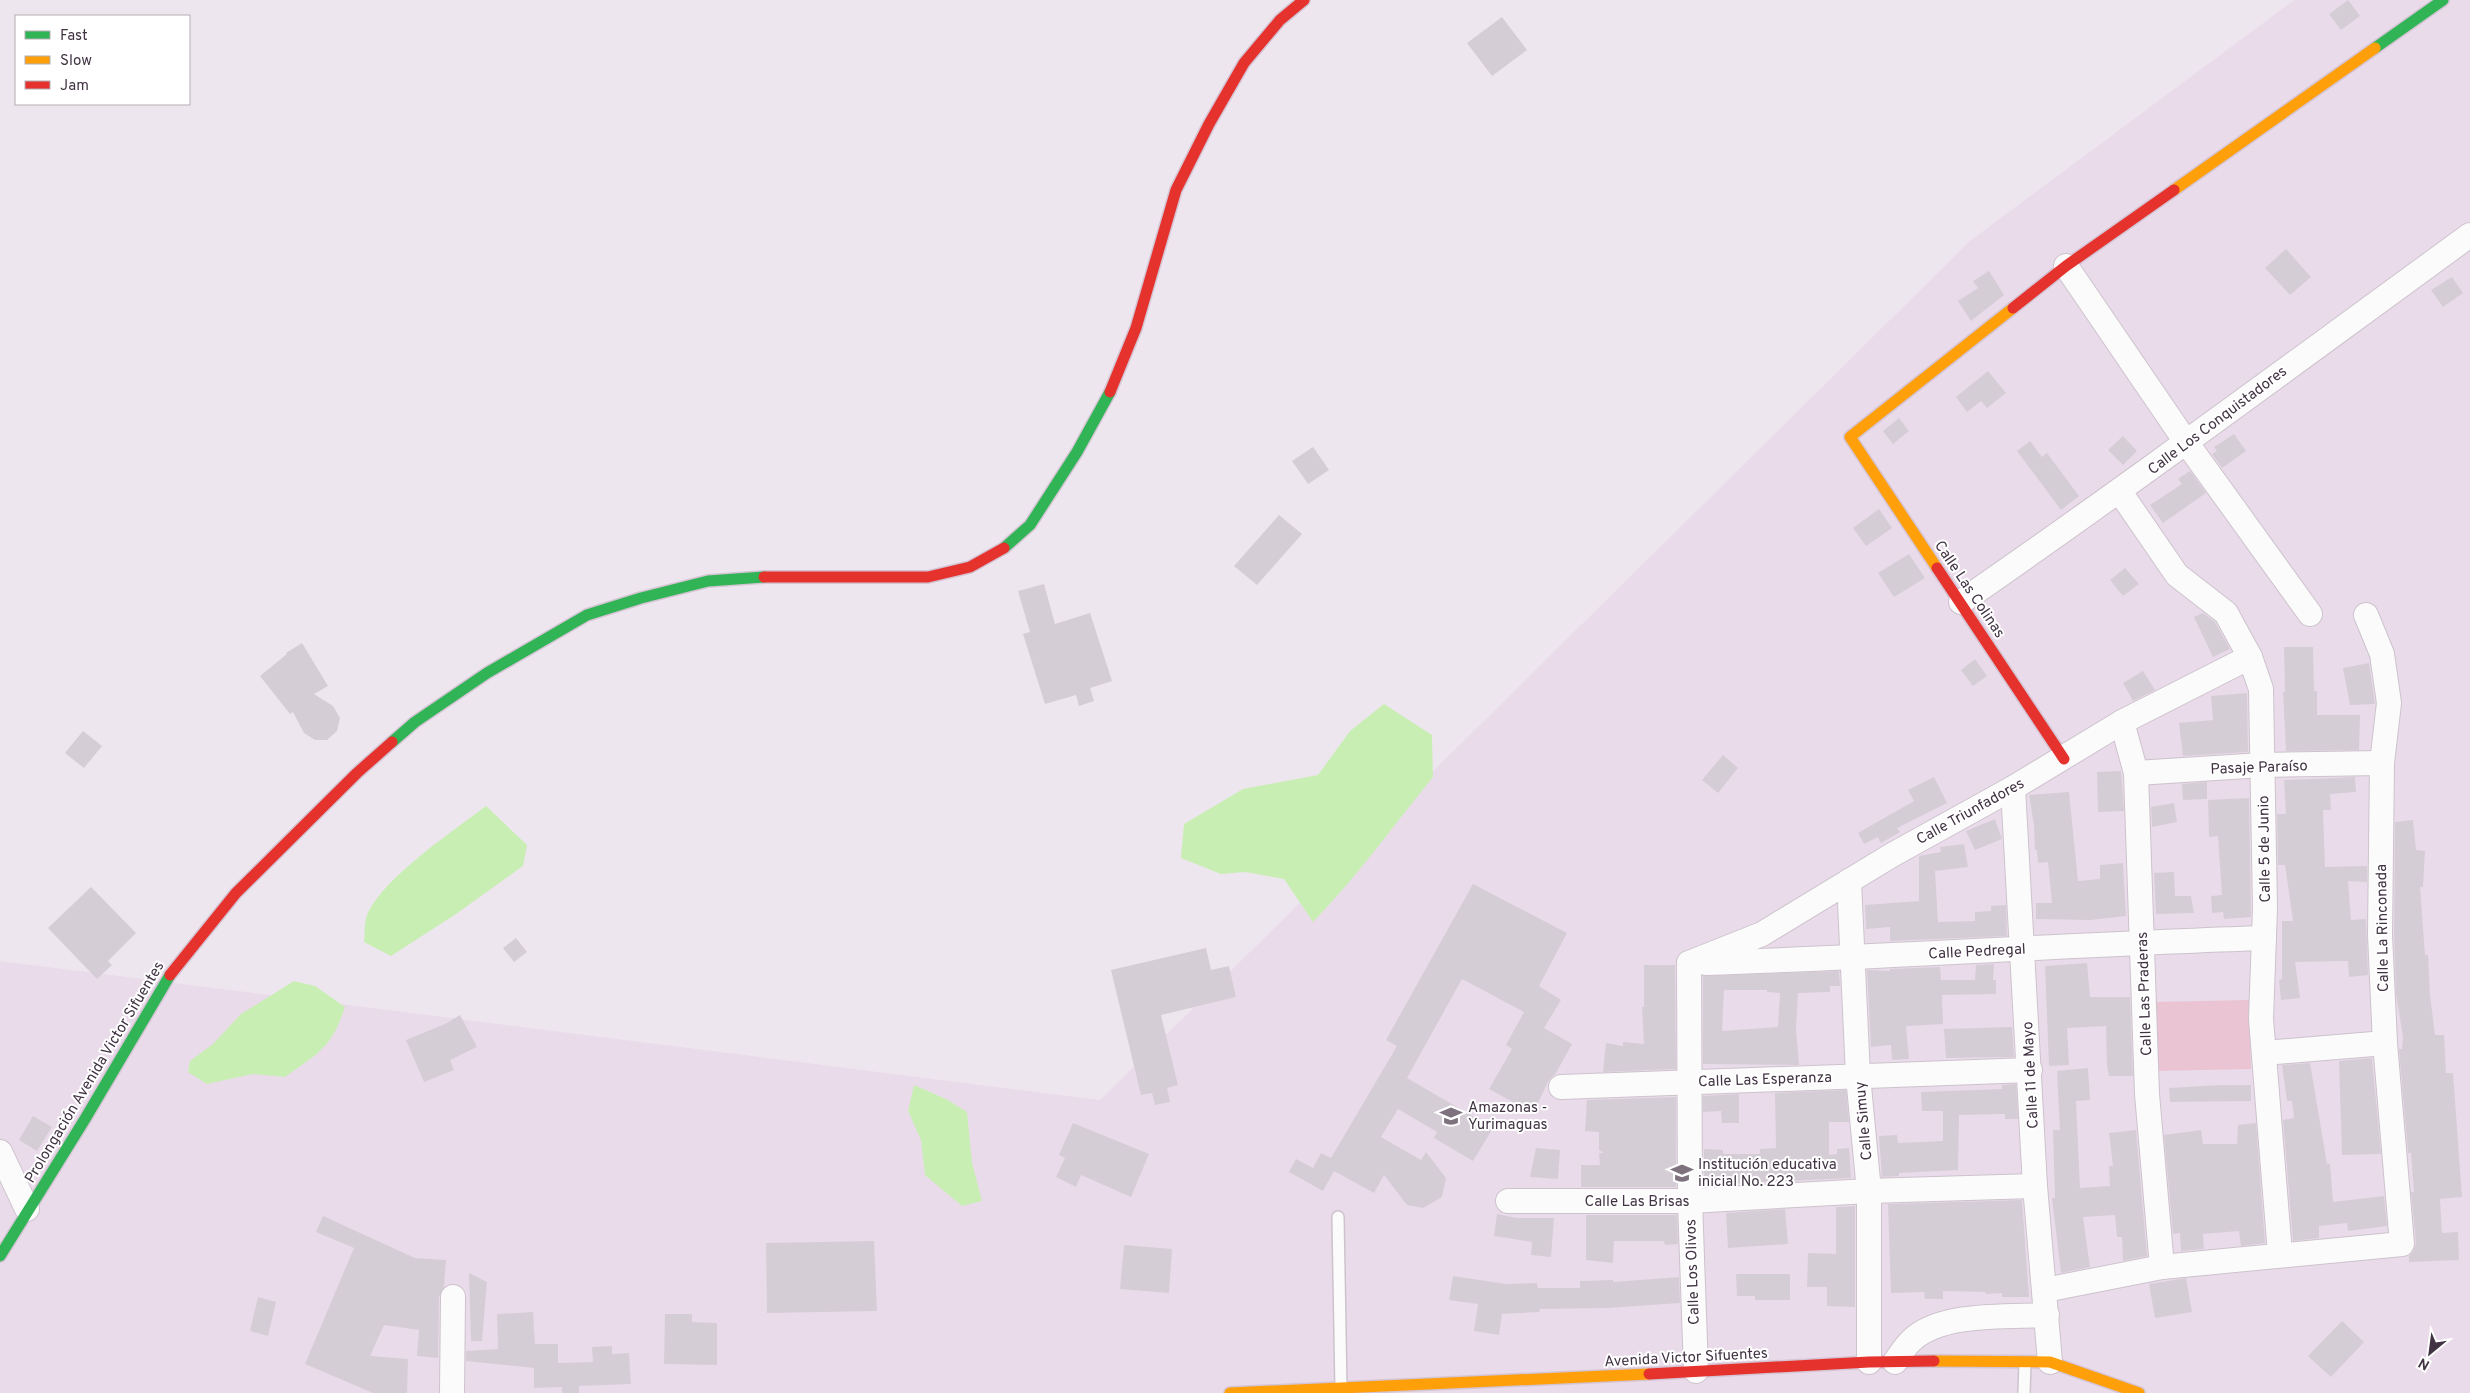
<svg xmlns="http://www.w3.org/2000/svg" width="2470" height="1393" viewBox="0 0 2470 1393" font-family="Overpass,sans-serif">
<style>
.residential{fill:#eadbea}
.green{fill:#eac4d2}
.water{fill:#c8eeb4}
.building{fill:#d5cdd6;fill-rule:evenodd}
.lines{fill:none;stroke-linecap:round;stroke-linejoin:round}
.lane-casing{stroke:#ccc3cc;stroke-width:14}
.street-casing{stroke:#ccc3cc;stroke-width:26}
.fast-casing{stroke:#d4c4d4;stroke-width:14}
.slow-casing{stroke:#d4c4d4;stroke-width:14}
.jam-casing{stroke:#d4c4d4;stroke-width:14}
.lane{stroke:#fcfbfc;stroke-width:11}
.street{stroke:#fcfbfc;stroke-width:24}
.fast{stroke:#30b455;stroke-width:11}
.slow{stroke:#ff9f0a;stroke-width:11}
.jam{stroke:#e5322d;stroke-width:11}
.labels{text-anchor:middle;stroke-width:4;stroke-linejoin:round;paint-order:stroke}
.street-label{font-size:15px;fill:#413343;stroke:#fff}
.poi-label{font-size:15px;fill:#413343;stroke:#fff;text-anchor:start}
</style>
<rect width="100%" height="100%" fill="#eee6ee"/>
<polygon class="residential" points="2294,0 2470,0 2470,1393 0,1393 0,961 1100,1100 1971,240"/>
<polygon class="green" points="2249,1000 2251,1069 2156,1071 2154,1002"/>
<g class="water">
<path d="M1384 704 1432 735 1433 777C1393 826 1357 877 1313 922L1284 879 1245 872 1221 874 1181 858 1184 824 1243 789 1318 775 1350 731Z"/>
<path d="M486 806 527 845 523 866 456 914 391 956 364 942C365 934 364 923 367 915 384 877 452 832 486 806Z"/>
<path d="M294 981 315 986 345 1007C332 1048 318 1053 285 1077L253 1074 207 1084 188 1072 190 1061 213 1044 241 1014Z"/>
<polygon points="914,1085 946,1099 967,1112 972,1163 982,1201 962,1206 925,1175 921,1140 908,1111"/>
</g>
<g class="building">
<polygon points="2348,0 2360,16 2341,30 2329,14"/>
<polygon points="1502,17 1527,50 1492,76 1467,43"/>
<polygon points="2286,249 2311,277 2290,295 2265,268"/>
<polygon points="1989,271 2004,295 1971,321 1958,301 1978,288 1973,281"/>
<polygon points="2452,277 2463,293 2443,307 2431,290"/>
<polygon points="1988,371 2006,393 1987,408 1981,401 1967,412 1956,397"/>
<polygon points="1899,418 1909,431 1893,444 1883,431"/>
<polygon points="2234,434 2246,451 2222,468 2212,454 2217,451 2214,447"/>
<polygon points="2123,436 2137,451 2123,465 2108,450"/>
<polygon points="2030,441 2042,457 2047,453 2079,496 2061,510 2017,451"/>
<polygon points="1313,447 1329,470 1308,484 1292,461"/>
<polygon points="2190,471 2206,493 2163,523 2150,505 2182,484 2178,479"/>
<polygon points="1879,509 1892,528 1866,546 1853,528"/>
<polygon points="1279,515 1302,534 1257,585 1234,566"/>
<polygon points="1909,554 1925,578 1894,597 1878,573"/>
<polygon points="2125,568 2139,584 2123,596 2110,580"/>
<polygon points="1044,584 1055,624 1090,613 1112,681 1090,688 1094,701 1079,706 1076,695 1045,704 1023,634 1030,632 1018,591"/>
<polygon points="2203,613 2215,622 2230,649 2213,657 2194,617"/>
<polygon points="302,643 328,686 314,694 333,706 340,718 337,731 327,740 315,740 304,733 293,712 290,714 260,676 287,654 286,653"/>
<polygon points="2284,647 2313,647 2314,691 2317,691 2317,715 2360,715 2359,750 2286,751 2283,692 2285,692"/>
<polygon points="1975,659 1987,676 1973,686 1961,670"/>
<polygon points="2369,663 2375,704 2350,705 2343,668"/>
<polygon points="2143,671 2155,690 2133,701 2123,683"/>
<polygon points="2247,693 2248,752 2183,756 2179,723 2213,720 2211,696"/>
<polygon points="83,731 102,746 84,768 65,753"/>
<polygon points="1723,755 1738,768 1718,793 1702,780"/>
<polygon points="2121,771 2124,811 2098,812 2097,772"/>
<polygon points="1934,777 1947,803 1897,828 1900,832 1881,843 1878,837 1864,844 1858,833 1914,801 1908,790"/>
<polygon points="2355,777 2356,792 2330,794 2331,810 2323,810 2325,867 2367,866 2367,882 2348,881 2351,920 2366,919 2368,975 2349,977 2348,961 2295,962 2300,998 2281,1000 2279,980 2282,979 2282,921 2293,921 2285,865 2278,865 2277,814 2286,814 2284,780"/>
<polygon points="2207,782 2207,799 2183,800 2182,784"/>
<polygon points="2069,792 2078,881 2100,879 2100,865 2123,863 2126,916 2091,920 2036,919 2036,903 2052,903 2048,862 2038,863 2037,850 2035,850 2034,825 2029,795"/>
<polygon points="2249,798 2251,917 2224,919 2223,912 2212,913 2211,896 2222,895 2218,836 2209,837 2208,800"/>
<polygon points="2174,803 2177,822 2152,827 2151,807"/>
<polygon points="1995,819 2002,839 1975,850 1966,831"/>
<polygon points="2413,820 2416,850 2425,851 2423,887 2420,887 2425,955 2428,955 2430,995 2435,1035 2444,1035 2446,1073 2453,1073 2462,1197 2440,1199 2442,1233 2458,1232 2459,1260 2409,1262 2409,1256 2414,1250 2416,1243 2411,1192 2414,1192 2411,1153 2408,1153 2399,1049 2402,1049 2403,1037 2396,994 2394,935 2395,822"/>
<polygon points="1964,844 1968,867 1935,871 1938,922 1975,921 1975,912 1991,911 1991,906 2006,905 2007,936 1890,941 1890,927 1866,929 1865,905 1919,901 1919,856 1941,852 1940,847"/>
<polygon points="2174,872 2175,896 2191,896 2194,913 2156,914 2154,873"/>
<polygon points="1473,884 1567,933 1539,986 1561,1000 1544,1028 1572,1044 1556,1073 1549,1080 1533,1113 1489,1089 1512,1049 1506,1045 1524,1012 1462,979 1407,1078 1493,1128 1473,1161 1434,1138 1437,1132 1398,1109 1381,1137 1421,1160 1426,1152 1446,1178 1442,1197 1423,1208 1407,1205 1384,1175 1374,1193 1334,1171 1323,1191 1289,1172 1296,1159 1313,1168 1321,1153 1331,1158 1397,1046 1386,1040"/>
<polygon points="91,887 136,933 108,961 112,965 97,979 48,928"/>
<polygon points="516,938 527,952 514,962 503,948"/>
<polygon points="1206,948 1211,970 1229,966 1236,997 1161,1015 1178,1085 1167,1088 1170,1102 1155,1105 1152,1093 1141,1095 1111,970"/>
<polygon points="2087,963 2090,997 2130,997 2133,1076 2109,1076 2107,1066 2106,1026 2067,1028 2069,1065 2049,1066 2045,966"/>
<polygon points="1994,964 1993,980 1996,980 1996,994 1942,995 1943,1024 1906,1026 1909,1059 1892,1060 1891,1045 1871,1047 1867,970 1890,971 1890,969 1940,967 1941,980 1975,980 1976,965"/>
<polygon points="1644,965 1675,965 1676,1069 1603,1072 1606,1043 1623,1046 1623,1042 1644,1044 1642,1007 1644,1007"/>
<path d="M1839 971 1840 986H1830V992L1798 993 1796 1028 1799 1065 1703 1064V976ZM1724 990H1767V992L1780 993 1778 1027 1722 1031Z"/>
<polygon points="460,1015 477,1047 450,1060 454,1070 424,1082 406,1040 445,1024"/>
<polygon points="2012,1027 2014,1057 1946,1058 1944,1029"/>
<polygon points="2372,1058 2381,1154 2342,1155 2339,1061"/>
<polygon points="2310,1063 2327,1164 2330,1164 2333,1202 2384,1196 2387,1226 2348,1231 2347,1223 2319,1226 2319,1238 2293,1241 2283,1120 2294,1118 2292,1101 2287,1101 2282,1065"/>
<polygon points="2088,1068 2090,1100 2076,1101 2080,1188 2110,1186 2109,1166 2113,1166 2109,1133 2136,1130 2147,1256 2123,1261 2122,1237 2117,1237 2115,1215 2083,1217 2090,1267 2061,1273 2052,1198 2055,1198 2053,1130 2060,1130 2057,1071"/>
<polygon points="2016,1084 2018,1119 2005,1119 2005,1114 1959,1115 1958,1170 1899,1173 1899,1176 1882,1177 1879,1136 1897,1135 1898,1143 1943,1141 1943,1111 1922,1111 1921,1092 2002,1089 2002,1085"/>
<polygon points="2220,1085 2251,1085 2251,1101 2170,1102 2169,1088"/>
<polygon points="1846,1090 1849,1122 1829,1122 1829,1155 1837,1154 1837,1149 1849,1148 1851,1178 1704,1185 1704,1149 1723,1150 1723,1154 1760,1154 1760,1149 1776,1148 1775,1093"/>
<polygon points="1739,1094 1739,1123 1722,1123 1721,1111 1703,1112 1703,1096"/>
<polygon points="1676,1097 1676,1187 1581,1187 1581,1165 1600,1165 1599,1153 1604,1153 1599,1150 1599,1132 1585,1131 1587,1100"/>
<polygon points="33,1116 52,1127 37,1151 19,1140"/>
<polygon points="1073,1123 1149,1154 1131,1197 1081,1175 1076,1187 1056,1177 1065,1158 1059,1155"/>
<polygon points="2256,1123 2265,1243 2241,1246 2239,1231 2203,1234 2204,1249 2181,1251 2180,1233 2173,1234 2164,1135 2201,1130 2203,1144 2237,1144 2238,1125"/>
<polygon points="1536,1148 1560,1150 1558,1179 1530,1177"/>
<polygon points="2022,1200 2029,1297 2002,1297 2002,1293 1986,1294 1985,1292 1943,1291 1943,1299 1925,1299 1924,1292 1891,1293 1888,1204"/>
<polygon points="1855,1206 1855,1307 1827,1306 1827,1287 1807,1287 1808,1253 1836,1254 1836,1207"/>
<polygon points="1785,1209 1788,1244 1728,1248 1726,1213"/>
<polygon points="1497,1214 1517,1218 1554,1218 1551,1257 1531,1255 1532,1242 1494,1236"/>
<polygon points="1586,1215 1677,1215 1678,1244 1665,1245 1664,1241 1614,1241 1613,1263 1586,1260"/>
<polygon points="323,1216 415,1258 446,1260 444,1287 439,1297 438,1358 417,1356 419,1330 384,1325 370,1356 408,1359 407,1393 373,1393 305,1364 354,1248 316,1232"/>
<polygon points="874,1241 877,1311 767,1313 766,1243"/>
<polygon points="1124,1245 1172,1249 1169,1293 1120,1289"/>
<polygon points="469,1273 487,1282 482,1341 471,1341"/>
<polygon points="1736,1274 1790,1274 1790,1300 1755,1300 1755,1296 1737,1296"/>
<polygon points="1453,1276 1506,1284 1537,1283 1538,1288 1580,1288 1580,1281 1613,1280 1613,1282 1679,1277 1680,1303 1607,1308 1539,1309 1540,1312 1502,1314 1499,1335 1474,1331 1478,1304 1449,1300"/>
<polygon points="2186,1278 2192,1312 2155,1318 2149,1284"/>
<polygon points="258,1297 276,1302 268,1336 250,1331"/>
<polygon points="533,1312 535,1344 558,1344 558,1363 593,1362 592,1347 612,1346 612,1354 629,1353 631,1384 579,1386 579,1393 562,1393 562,1387 534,1388 534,1368 466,1361 466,1351 498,1349 497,1314"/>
<polygon points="665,1314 692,1314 692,1322 717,1323 717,1365 664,1364"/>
<polygon points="2342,1321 2364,1342 2331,1377 2308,1356"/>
</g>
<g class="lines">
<g class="lane-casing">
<g id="lane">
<polyline points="1338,1217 1341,1389"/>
<polyline points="2024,1393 2025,1362"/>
</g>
</g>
<g class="street-casing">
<g id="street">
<polyline points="2066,266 2186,442 2310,614"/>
<polyline points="2120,492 2177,575 2226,613 2250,657 2261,689 2265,908 2261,1019 2280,1254"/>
<path d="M1961 602C2133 483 2301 358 2470 235"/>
<polyline points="2122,722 2136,773 2147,1094 2162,1267"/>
<polyline points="2136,773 2263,765 2382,763"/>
<polyline points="2013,788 2035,1186 2050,1362"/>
<polyline points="1849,881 1858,1076 1869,1191 1869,1362"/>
<polyline points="1689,963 1762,934 1892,855 2013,788 2122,722 2250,657"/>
<polyline points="1689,963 1690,1201 1696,1371"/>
<path d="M1706 963C1892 957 2078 944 2264 938"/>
<polyline points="2264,1053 2385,1043"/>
<polyline points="1561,1087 2030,1070"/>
<polyline points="0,1152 27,1209"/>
<polyline points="1508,1201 1690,1201 1869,1191 2035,1186"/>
<polyline points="2045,1290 2162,1267 2402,1244 2385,1043 2380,935 2382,763 2389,703 2382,654 2366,615"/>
<path d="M1895 1362C1900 1355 1905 1346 1912 1340 1942 1312 2008 1317 2047 1315"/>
<polyline points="452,1393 453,1297"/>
</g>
</g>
<g class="fast-casing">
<g id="fast">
<polyline points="2375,48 2443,0"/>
<polyline points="1004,548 1030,525 1077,452 1110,392"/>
<polyline points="392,742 415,722 487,673 587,615 641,598 708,581 764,577"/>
<polyline points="0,1256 85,1119 170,975"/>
</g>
</g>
<g class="slow-casing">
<g id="slow">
<polyline points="2174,190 2375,48"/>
<polyline points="1937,568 1850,437 2013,308"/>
<polyline points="1934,1361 2050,1362 2139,1393"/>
<polyline points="1230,1393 1649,1374"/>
</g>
</g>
<g class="jam-casing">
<g id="jam">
<polyline points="2013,308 2066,266 2174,190"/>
<polyline points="1110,392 1136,328 1176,190 1209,124 1244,63 1280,20 1304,0"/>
<polyline points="1937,568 2064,759"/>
<polyline points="764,577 928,577 970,567 1004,548"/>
<polyline points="170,975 236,893 357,773 392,742"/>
<polyline points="1649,1374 1869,1362 1934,1361"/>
</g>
</g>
<use href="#lane" class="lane"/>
<use href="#street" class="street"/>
<use href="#fast" class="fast"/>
<use href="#slow" class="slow"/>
<use href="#jam" class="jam"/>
</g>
<defs>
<g id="school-bare" transform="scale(1.725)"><path d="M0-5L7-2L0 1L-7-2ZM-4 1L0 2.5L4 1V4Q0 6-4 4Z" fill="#7e727f" stroke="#fff" stroke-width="2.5" paint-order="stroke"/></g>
</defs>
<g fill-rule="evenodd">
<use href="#school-bare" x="1451" y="1116"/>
<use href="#school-bare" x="1682" y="1173"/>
</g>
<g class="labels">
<g class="street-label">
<text transform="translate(2217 420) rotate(-37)" y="5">Calle Los Conquistadores</text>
<text transform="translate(1970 589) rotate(56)" y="5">Calle Las Colinas</text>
<text transform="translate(2259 767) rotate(-2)" y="5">Pasaje Paraíso</text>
<text transform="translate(1970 811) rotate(-29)" y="5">Calle Triunfadores</text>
<text transform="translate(2264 849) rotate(-91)" y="5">Calle 5 de Junio</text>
<text transform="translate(2382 928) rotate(-91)" y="5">Calle La Rinconada</text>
<text transform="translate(1977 951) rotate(-3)" y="5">Calle Pedregal</text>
<text transform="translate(2144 994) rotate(-92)" y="5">Calle Las Praderas</text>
<text transform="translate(94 1072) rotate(-59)" y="5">Prolongación Avenida Victor Sifuentes</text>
<text transform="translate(2030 1075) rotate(-93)" y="5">Calle 11 de Mayo</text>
<text transform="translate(1765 1079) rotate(-2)" y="5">Calle Las Esperanza</text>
<text transform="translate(1863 1121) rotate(-95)" y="5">Calle Simuy</text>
<text x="1637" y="1206">Calle Las Brisas</text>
<text transform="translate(1692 1272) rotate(-92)" y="5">Calle Los Olivos</text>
<text transform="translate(1686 1357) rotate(-3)" y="5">Avenida Victor Sifuentes</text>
</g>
<g class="poi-label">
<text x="1468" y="1112">Amazonas -<tspan x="1468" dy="17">Yurimaguas</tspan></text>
<text x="1698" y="1169">Institución educativa<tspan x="1698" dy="17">inicial No. 223</tspan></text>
</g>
</g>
<rect x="15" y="15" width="175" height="90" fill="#ffffff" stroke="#b3adb4"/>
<rect x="25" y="31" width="25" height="8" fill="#30b455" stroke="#b3adb4"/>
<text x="60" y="40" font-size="15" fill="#413343">Fast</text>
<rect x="25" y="56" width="25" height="8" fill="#ff9f0a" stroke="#b3adb4"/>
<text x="60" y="65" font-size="15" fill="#413343">Slow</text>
<rect x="25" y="81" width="25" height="8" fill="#e5322d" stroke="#b3adb4"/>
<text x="60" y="90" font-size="15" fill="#413343">Jam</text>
<g transform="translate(2430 1353) rotate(209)" stroke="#ffffff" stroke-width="4" paint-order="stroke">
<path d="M0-4L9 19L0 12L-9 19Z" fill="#413343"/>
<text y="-8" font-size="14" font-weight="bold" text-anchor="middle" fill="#413343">N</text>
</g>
</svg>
